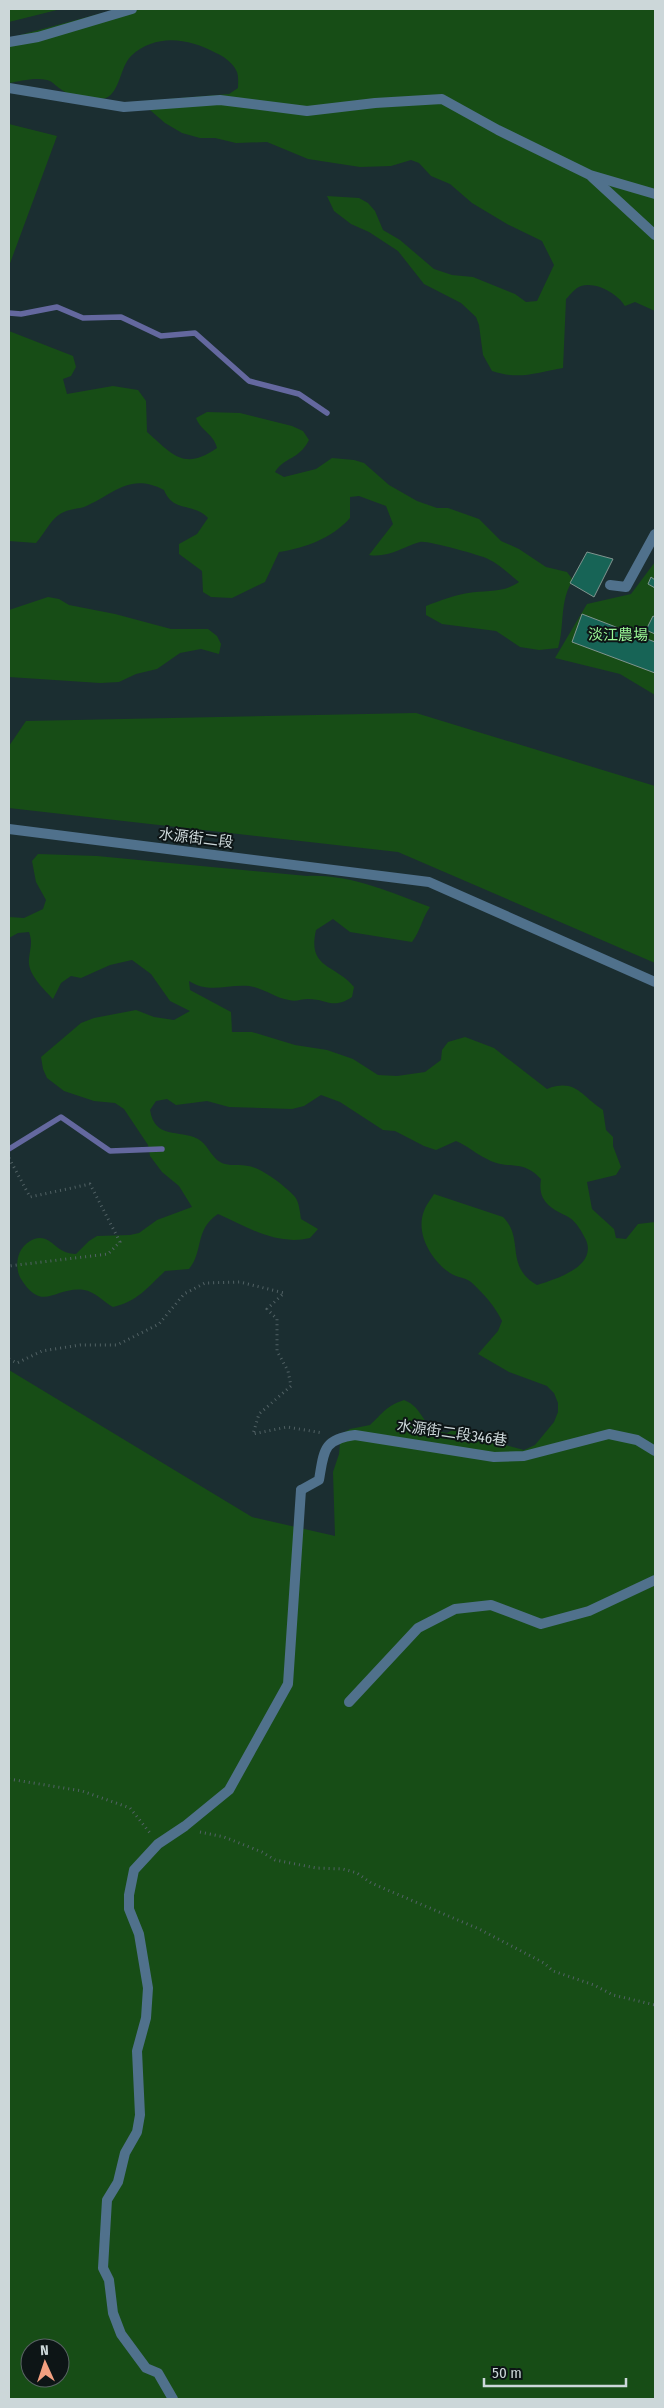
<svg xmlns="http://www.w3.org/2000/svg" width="664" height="2408" viewBox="0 0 664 2408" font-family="'Fira Sans Condensed','Noto Sans TC',sans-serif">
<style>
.green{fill:#174d16;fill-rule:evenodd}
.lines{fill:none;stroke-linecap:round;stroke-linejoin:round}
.stream{stroke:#64689f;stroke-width:5.5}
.building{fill:#176456;stroke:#80948f}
.path{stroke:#526265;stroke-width:3;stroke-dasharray:1 4;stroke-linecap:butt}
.lane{stroke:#50718c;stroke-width:10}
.street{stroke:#50718c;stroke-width:10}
.labels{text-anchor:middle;stroke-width:4;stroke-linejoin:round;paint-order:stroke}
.park-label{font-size:15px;fill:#9cf897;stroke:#0d1516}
.street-label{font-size:15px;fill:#ccd7d9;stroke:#0d1516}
</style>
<rect width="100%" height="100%" fill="#1b2e31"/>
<g class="green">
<polygon points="9,9 61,9 9,22"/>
<path d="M117 9H655V311L635 302 625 306C618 294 596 281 581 286 575 288 570 295 566 299L563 368C534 373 520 380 492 371L483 355 479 325 476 317 461 303 424 284 398 251 369 232 351 224 334 211 327 196 359 198 368 203 375 211 383 230 400 240 434 269 452 275 473 277 515 294 526 302 537 301 554 265 542 241 507 224 472 203 450 184 431 176 419 163 411 160 391 166 360 167 308 159 267 142 236 143 215 138H200L182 133 165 123 150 110 144 101 229 94 238 88C238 82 239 75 236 70 232 62 223 56 216 53 188 38 156 33 131 56 120 67 120 92 106 98 90 104 72 98 59 88 55 85 52 81 47 80 35 77 20 81 9 83V38Z"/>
<polygon points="9,124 57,136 9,266"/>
<path d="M9 331 73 356 76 367 71 376 63 379 67 394 113 386 138 390 146 401 147 432C173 455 184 471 217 448 214 434 201 431 196 418L207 412 240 413 292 426 303 431 309 440C298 461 285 456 275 472L284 477 316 469 332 458 354 460 364 463 389 485 417 501 437 508H448L479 519 501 541 519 549 546 567 567 572 573 580C559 601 565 625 558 648L539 650 520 647 496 631 442 624 426 615V606C439 601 454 595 468 593 486 590 504 593 519 582 509 574 499 564 488 559 480 555 426 540 420 542 402 547 389 558 369 555L393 524 386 506 359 496 350 497V518C332 538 306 548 279 552L265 582 232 598 211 597 203 592 202 571 179 554V544L197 534 208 518C193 502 173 513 164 490 128 472 114 495 84 507 73 510 64 509 55 518 48 525 43 535 36 543L9 541Z"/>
<polygon points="655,562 655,695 620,674 555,658 587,604 631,594"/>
<polygon points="48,597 59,599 69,605 115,614 171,629 208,629 217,636 221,644 219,654 201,649 180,653 157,669 136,674 119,682 100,683 9,677 9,610"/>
<polygon points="416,713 655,786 655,963 398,852 9,808 9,746 26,721"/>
<path d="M38 854 97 856 307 876C350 874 389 892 430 907 422 918 421 930 412 942L350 932 333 919 316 930C307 969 335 964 354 987L352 997C332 1010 328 999 308 999 301 999 296 1002 289 1000 275 998 264 988 249 986 227 984 209 994 189 981L190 990 231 1012 232 1032H252L295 1045 327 1050 353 1059 378 1075 397 1076 425 1072 441 1060 442 1050 448 1042 465 1037 494 1048 547 1089C576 1078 581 1096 603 1110L606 1130 613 1137V1146L621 1167 616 1175 587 1182 592 1209 614 1229 616 1238 626 1239 638 1224 655 1222V2399H10L9 2396V1370L252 1517 335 1536 333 1472 339 1454 341 1434 350 1429 370 1425C383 1413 386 1406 404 1400 425 1408 421 1430 447 1433L456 1428H466L490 1441 524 1450 535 1445 554 1422 558 1412V1403L554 1393 547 1386 509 1372 478 1354 498 1331 502 1321C495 1306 483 1293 471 1282 465 1277 457 1278 450 1273 432 1261 415 1234 424 1211 426 1205 431 1199 434 1194L503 1217C525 1239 504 1266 537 1285 557 1279 597 1266 586 1240 582 1232 577 1223 570 1218 560 1212 549 1209 543 1198 540 1192 540 1185 541 1179 521 1158 509 1171 487 1159 476 1154 468 1146 456 1141L436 1150 424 1146 395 1131 383 1130 340 1102 321 1095 304 1106 292 1109 229 1107 207 1101 176 1105 167 1099 156 1101 150 1110C155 1140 179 1129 198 1139 209 1145 212 1161 225 1164 232 1166 240 1164 248 1166 262 1168 285 1186 295 1197 299 1202 300 1212 301 1219L318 1229 310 1238C277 1246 247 1227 218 1214 194 1230 204 1251 189 1269L165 1271C147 1288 138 1301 113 1307 104 1302 94 1291 84 1290 55 1286 43 1314 21 1279 16 1271 16 1258 21 1250 25 1244 32 1238 40 1238 53 1238 57 1254 76 1254L89 1241 97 1236 130 1235 139 1233 157 1220 192 1207 179 1186 162 1172 150 1156 148 1145 124 1109 115 1103 94 1101 64 1091 47 1078 43 1069 41 1057 81 1023 94 1018 136 1010 154 1017 174 1020 190 1011 170 1001 151 974 132 960 110 965 81 978 71 976 61 983 53 999C44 989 27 974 29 959 30 948 33 943 29 932L18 933 9 938V917L24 918 43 909 46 900 36 882 32 861ZM30 2348H60V2378H30Z"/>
</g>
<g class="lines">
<g class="stream">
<polyline points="9,313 21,314 57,307 83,318 121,317 161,336 195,333 249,381 299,394 327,413"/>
<polyline points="9,1149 61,1117 110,1151 162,1149"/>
</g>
</g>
<g class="building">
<polygon points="587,552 613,559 594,597 570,583"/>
<polygon points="651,577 655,580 655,588 648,584"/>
<polygon points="582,614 655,642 655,673 572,642"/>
<polygon points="653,616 655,617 655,634 646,630"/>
</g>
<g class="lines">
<g class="path">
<polyline points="9,1158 30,1197 90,1184 120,1242 108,1254 9,1266"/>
<polyline points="9,1359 17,1363 42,1351 80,1345 117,1345 159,1324 184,1294 205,1283 240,1282 284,1293 267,1309 277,1319 277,1351 288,1371 291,1386 259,1414 253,1434 287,1427 323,1433"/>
<polyline points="9,1779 82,1791 130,1808 150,1833"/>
<polyline points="200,1832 224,1837 262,1852 275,1860 316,1868 343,1869 357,1873 371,1883 479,1929 544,1963 553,1971 594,1985 613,1995 655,2005"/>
</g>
<g class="lane">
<polyline points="610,585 626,587 655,534"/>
<polyline points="173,2399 158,2373 146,2368 121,2334 113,2313 109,2280 103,2268 107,2200 118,2182 125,2153 137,2132 140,2115 137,2051 146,2018 148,1988 139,1934 129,1909 129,1895 134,1870 158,1844 185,1826 229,1790 288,1684 301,1490"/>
</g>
<g class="street">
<polyline points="9,42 38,37 132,9"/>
<polyline points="9,88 124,107 220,100 307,111 375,103 442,99 498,130 590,175 655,194"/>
<polyline points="592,177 655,235"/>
<polyline points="9,829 429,882 655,982"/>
<path d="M301 1490 319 1480C324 1451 323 1439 355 1435L494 1457 524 1456 609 1434 637 1440 655 1451"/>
<polyline points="349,1702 418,1628 455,1609 491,1605 541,1624 589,1611 655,1580"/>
</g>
</g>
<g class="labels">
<g class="park-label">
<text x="618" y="640">淡江農場</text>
</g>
<g class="street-label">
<text transform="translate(196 838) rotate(7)" y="5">水源街二段</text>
<text transform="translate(452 1433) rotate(8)" y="5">水源街二段346巷</text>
</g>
</g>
<rect width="664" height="2408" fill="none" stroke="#ccd7d9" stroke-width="20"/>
<g transform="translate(45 2363) rotate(357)"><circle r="24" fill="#0d1516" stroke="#596364"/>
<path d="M0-4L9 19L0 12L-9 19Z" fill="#f2a080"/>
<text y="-8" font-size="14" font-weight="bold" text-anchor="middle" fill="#ccd7d9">N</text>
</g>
<path d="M484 2378v8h142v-8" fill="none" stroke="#ccd7d9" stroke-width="2.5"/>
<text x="492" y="2378" font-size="15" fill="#ccd7d9" stroke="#0d1516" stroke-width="4" paint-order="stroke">50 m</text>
</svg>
